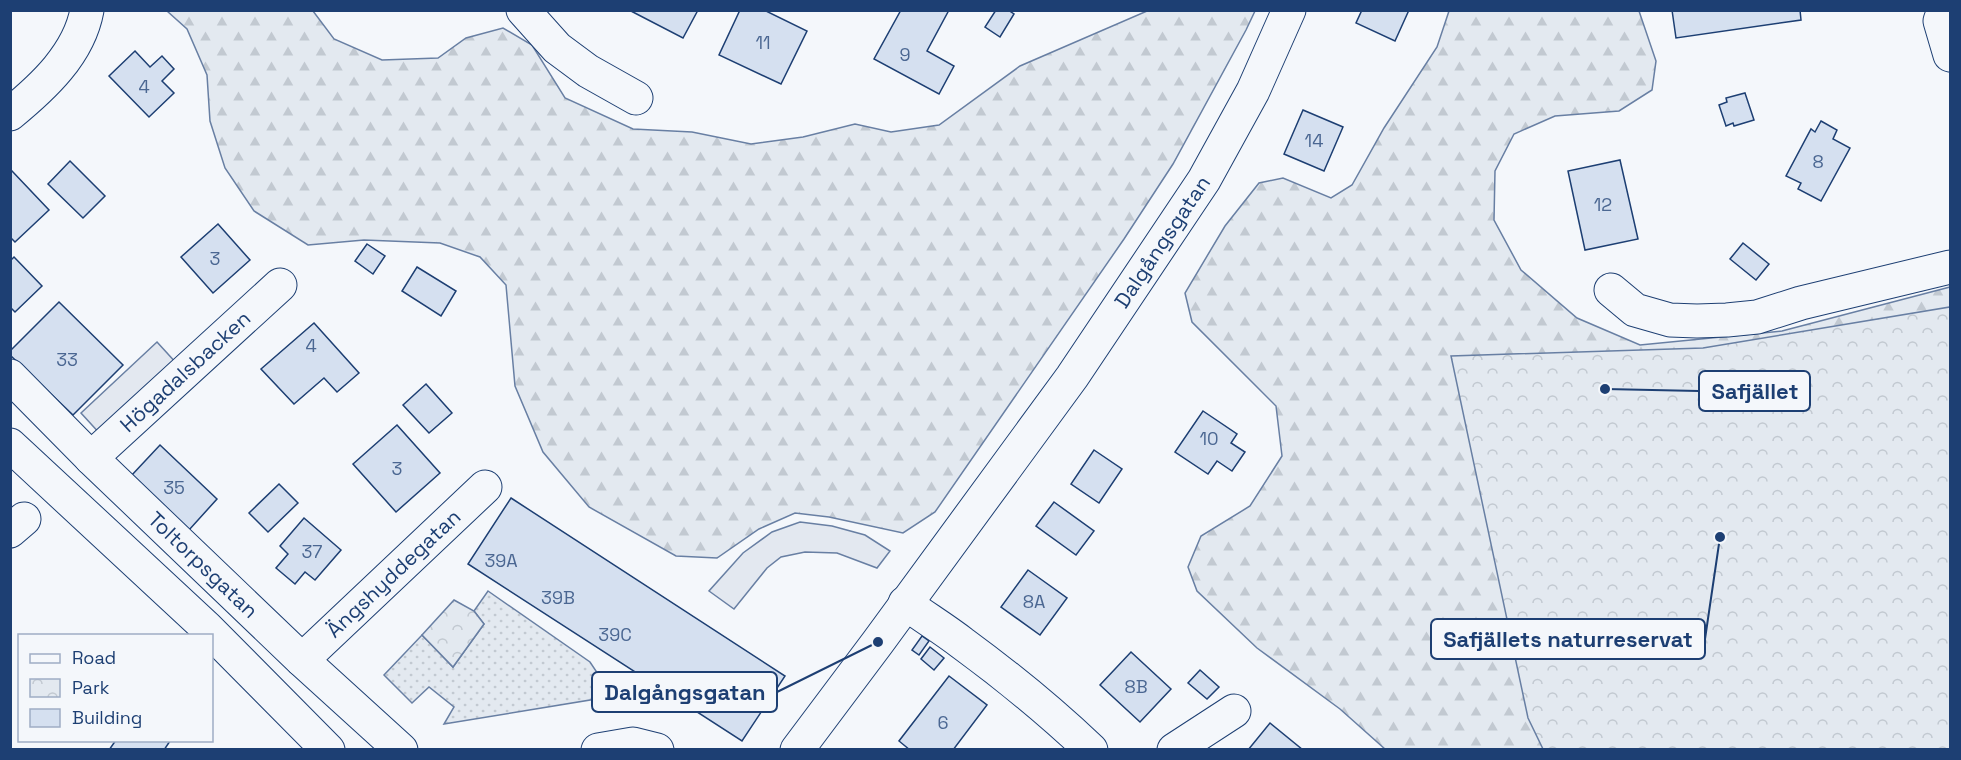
<svg xmlns="http://www.w3.org/2000/svg" width="1961" height="760" viewBox="0 0 1961 760" font-family="'Space Grotesk',sans-serif">
<style>
.grass{fill:url(#grass-dots);stroke:#687fa3;stroke-width:1.5}
.forest{fill:url(#forest-firs);stroke:#687fa3;stroke-width:1.5}
.park{fill:url(#park-crowns);stroke:#687fa3;stroke-width:1.5}
.parking{fill:#e3e8f0;stroke:#687fa3;stroke-width:1.5}
.building{fill:#d5e0f0;stroke:#1d3f73;stroke-width:1.5}
.lines{fill:none;stroke-linecap:round;stroke-linejoin:round}
.minor-casing{stroke:#1d3f73;stroke-width:35}
.minor{stroke:#f4f7fb;stroke-width:33}
.labels{text-anchor:middle;stroke-width:4.5;stroke-linejoin:round;paint-order:stroke}
.number-label{font-size:18px;fill:#4b6792}
.street-label{font-size:21px;fill:#1d3f73;stroke:#f4f7fb}
.leader{fill:none;stroke:#1d3f73;stroke-width:2}
.callout-dot{fill:#1d3f73;stroke:#f4f7fb;stroke-width:2}
.callout{fill:#f4f7fb;stroke:#1d3f73;stroke-width:2}
.callout-label{font-size:22px;text-anchor:middle;font-weight:bold;fill:#1d3f73}
</style>
<defs>
<pattern id="grass-dots" width="8" height="8" patternUnits="userSpaceOnUse" patternTransform="scale(1.5)"><rect width="8" height="8" fill="#e3e9f0"/><path d="M2 2h.1M6 6h.1" fill="none" stroke="#c2c9d1" stroke-width="1.8" stroke-linecap="round"/></pattern>
<pattern id="forest-firs" width="22" height="20" patternUnits="userSpaceOnUse" patternTransform="scale(1.5)"><rect width="22" height="20" fill="#e3e9f0"/><path d="M5 1l3.5 6h-7zM16 11l3.5 6h-7z" fill="#c2c9d1"/></pattern>
<pattern id="park-crowns" width="20" height="18" patternUnits="userSpaceOnUse" patternTransform="scale(1.5)"><rect width="20" height="18" fill="#e3e9f0"/><path d="M2 6a3 3 0 1 1 6 0M12 15a3 3 0 1 1 6 0" fill="none" stroke="#c2c9d1"/></pattern>
</defs>
<rect width="100%" height="100%" fill="#f4f7fb"/>
<polygon class="grass" points="488,591 590,662 600,677 602,698 444,724 454,707 429,687 412,703 384,675 422,635 453,667 484,624 474,611"/>
<g class="forest">
<polygon points="167,11 313,11 334,39 382,60 438,58 466,38 503,28 532,45 565,98 633,129 692,132 751,144 803,137 855,124 891,132 939,125 1020,66 1147,11 1255,11 1246,30 1173,164 1124,239 935,512 903,533 829,517 795,513 759,529 717,558 676,556 589,507 543,452 515,386 506,285 480,257 440,243 364,240 308,245 254,211 225,168 210,121 207,75 187,29"/>
<polygon points="1449,11 1639,11 1656,61 1652,90 1619,111 1555,116 1514,134 1495,171 1494,220 1521,270 1577,318 1640,345 1782,331 1950,287 1950,749 1385,749 1340,709 1257,648 1197,591 1188,567 1201,536 1250,506 1282,456 1276,406 1192,322 1185,293 1225,226 1259,183 1283,178 1331,198 1352,185 1384,128 1437,47"/>
</g>
<g class="park">
<polygon points="1950,307 1950,749 1543,749 1528,718 1451,356 1703,348"/>
<polygon points="454,600 474,611 484,624 453,667 422,635"/>
</g>
<g class="parking">
<polygon points="157,342 178,365 102,436 81,413"/>
<polygon points="800,522 832,526 865,535 890,551 877,568 837,553 805,552 781,557 767,568 734,609 709,591 743,553 772,532"/>
</g>
<g class="building">
<polygon points="629,10 698,10 683,38"/>
<polygon points="740,10 764,10 807,31 781,84 719,55"/>
<polygon points="901,10 949,10 927,51 954,66 939,94 874,59"/>
<polygon points="996,10 1008,10 1014,14 1000,37 985,27"/>
<polygon points="1362,10 1409,10 1395,41 1356,23"/>
<polygon points="1672,10 1800,10 1801,20 1676,38"/>
<polygon points="135,51 150,67 162,56 174,69 162,81 174,93 149,117 109,76"/>
<polygon points="1745,93 1754,120 1734,126 1733,123 1726,126 1719,105 1727,102 1726,98"/>
<polygon points="1303,110 1343,127 1324,171 1284,154"/>
<polygon points="1821,121 1837,130 1833,139 1850,148 1821,201 1798,189 1801,183 1786,176 1811,129 1815,132"/>
<polygon points="1620,160 1638,239 1585,250 1568,171"/>
<polygon points="70,161 105,196 83,218 48,184"/>
<polygon points="12,171 49,210 15,242 10,237 10,173"/>
<polygon points="218,224 250,260 213,293 181,257"/>
<polygon points="1743,243 1769,264 1756,280 1730,259"/>
<polygon points="367,244 385,256 373,274 355,261"/>
<polygon points="14,257 42,286 15,312 10,307 10,261"/>
<polygon points="417,267 456,291 441,316 402,291"/>
<polygon points="59,302 123,365 73,415 10,355 10,351"/>
<polygon points="314,323 359,373 337,392 324,378 294,404 261,369"/>
<polygon points="426,384 452,413 429,433 403,405"/>
<polygon points="1203,411 1237,434 1231,443 1245,452 1232,471 1217,461 1208,474 1175,452"/>
<polygon points="397,425 440,473 396,512 353,464"/>
<polygon points="160,445 217,499 189,530 131,476"/>
<polygon points="1094,450 1122,469 1099,503 1071,484"/>
<polygon points="279,484 298,503 268,532 249,513"/>
<polygon points="511,498 785,676 742,741 468,564"/>
<polygon points="1054,502 1094,531 1076,555 1036,526"/>
<polygon points="304,518 341,550 315,580 305,572 295,584 276,568 288,554 280,546"/>
<polygon points="1028,570 1067,598 1040,635 1001,607"/>
<polygon points="922,636 929,641 919,655 912,650"/>
<polygon points="930,647 944,658 934,670 921,659"/>
<polygon points="1131,652 1171,689 1140,722 1100,685"/>
<polygon points="1200,670 1219,687 1207,699 1188,683"/>
<polygon points="949,676 987,705 953,750 910,750 899,741"/>
<polygon points="1270,723 1303,750 1248,750"/>
<polygon points="116,740 169,740 170,741 164,750 109,750"/>
</g>
<g class="lines">
<g class="minor-casing">
<g id="minor">
<polyline points="523,10 557,48 588,71 636,98"/>
<polyline points="1944,10 1940,21 1950,55"/>
<path d="M10 114C43 87 79 54 87 10"/>
<polyline points="1611,290 1635,310 1670,320 1697,321 1727,320 1757,317 1801,303 1950,267"/>
<path id="s1" d="M10 376 91 458 302 660 401 750"/>
<polyline points="10,445 207,628 328,750"/>
<path id="s2" d="M91 458 280 285"/>
<polyline points="10,531 24,519"/>
<path d="M905 603C924 617 944 629 962 643 1007 676 1050 711 1091 750"/>
<path id="s3" d="M302 660 485 487"/>
<polyline points="598,750 633,744 657,750"/>
<path id="s4" d="M797 750 878 642 1072 377 1204 180 1253 91 1289 10"/>
<polyline points="1174,750 1234,711"/>
</g>
</g>
<use href="#minor" class="minor"/>
</g>
<g class="labels">
<g class="number-label">
<text x="763" y="49">11</text>
<text x="905" y="61">9</text>
<text x="144" y="93">4</text>
<text x="1314" y="147">14</text>
<text x="1818" y="168">8</text>
<text x="1603" y="211">12</text>
<text x="215" y="265">3</text>
<text x="311" y="352">4</text>
<text x="67" y="366">33</text>
<text x="1209" y="445">10</text>
<text x="397" y="475">3</text>
<text x="174" y="494">35</text>
<text x="312" y="558">37</text>
<text x="501" y="567">39A</text>
<text x="558" y="604">39B</text>
<text x="1034" y="608">8A</text>
<text x="615" y="641">39C</text>
<text x="1136" y="693">8B</text>
<text x="943" y="729">6</text>
</g>
<g class="street-label">
<text dy="7" stroke="none"><textPath href="#s4" startOffset="626">Dalgångsgatan</textPath></text>
<text dy="7" stroke="none"><textPath href="#s2" startOffset="128">Högadalsbacken</textPath></text>
<text dy="7" stroke="none"><textPath href="#s1" startOffset="270">Toltorpsgatan</textPath></text>
<text dy="7" stroke="none"><textPath href="#s3" startOffset="126">Ängshyddegatan</textPath></text>
</g>
</g>
<path class="leader" d="M1605 389L1699 391M1720 537L1705 639M878 642L777 692"/>
<g class="callout-dot">
<circle cx="1605" cy="389" r="6"/>
<circle cx="1720" cy="537" r="6"/>
<circle cx="878" cy="642" r="6"/>
</g>
<g class="callout">
<rect x="1699" y="371" width="111" height="40" rx="6"/>
<rect x="1431" y="619" width="274" height="40" rx="6"/>
<rect x="592" y="672" width="185" height="40" rx="6"/>
</g>
<g class="callout-label">
<text x="1755" y="399">Safjället</text>
<text x="1568" y="647">Safjällets naturreservat</text>
<text x="685" y="700">Dalgångsgatan</text>
</g>
<rect width="1961" height="760" fill="none" stroke="#1d3f73" stroke-width="24"/>
<rect x="18" y="634" width="195" height="108" fill="#f4f7fb" stroke="#9eadc5" stroke-width="1.5"/>
<rect x="30" y="654" width="30" height="9" fill="#f4f7fb" stroke="#9eadc5" stroke-width="1.5"/>
<text x="72" y="664" font-size="18" fill="#1d3f73">Road</text>
<rect x="30" y="679" width="30" height="18" fill="url(#park-crowns)" stroke="#9eadc5" stroke-width="1.5"/>
<text x="72" y="694" font-size="18" fill="#1d3f73">Park</text>
<rect x="30" y="709" width="30" height="18" fill="#d5e0f0" stroke="#9eadc5" stroke-width="1.5"/>
<text x="72" y="724" font-size="18" fill="#1d3f73">Building</text>
</svg>
